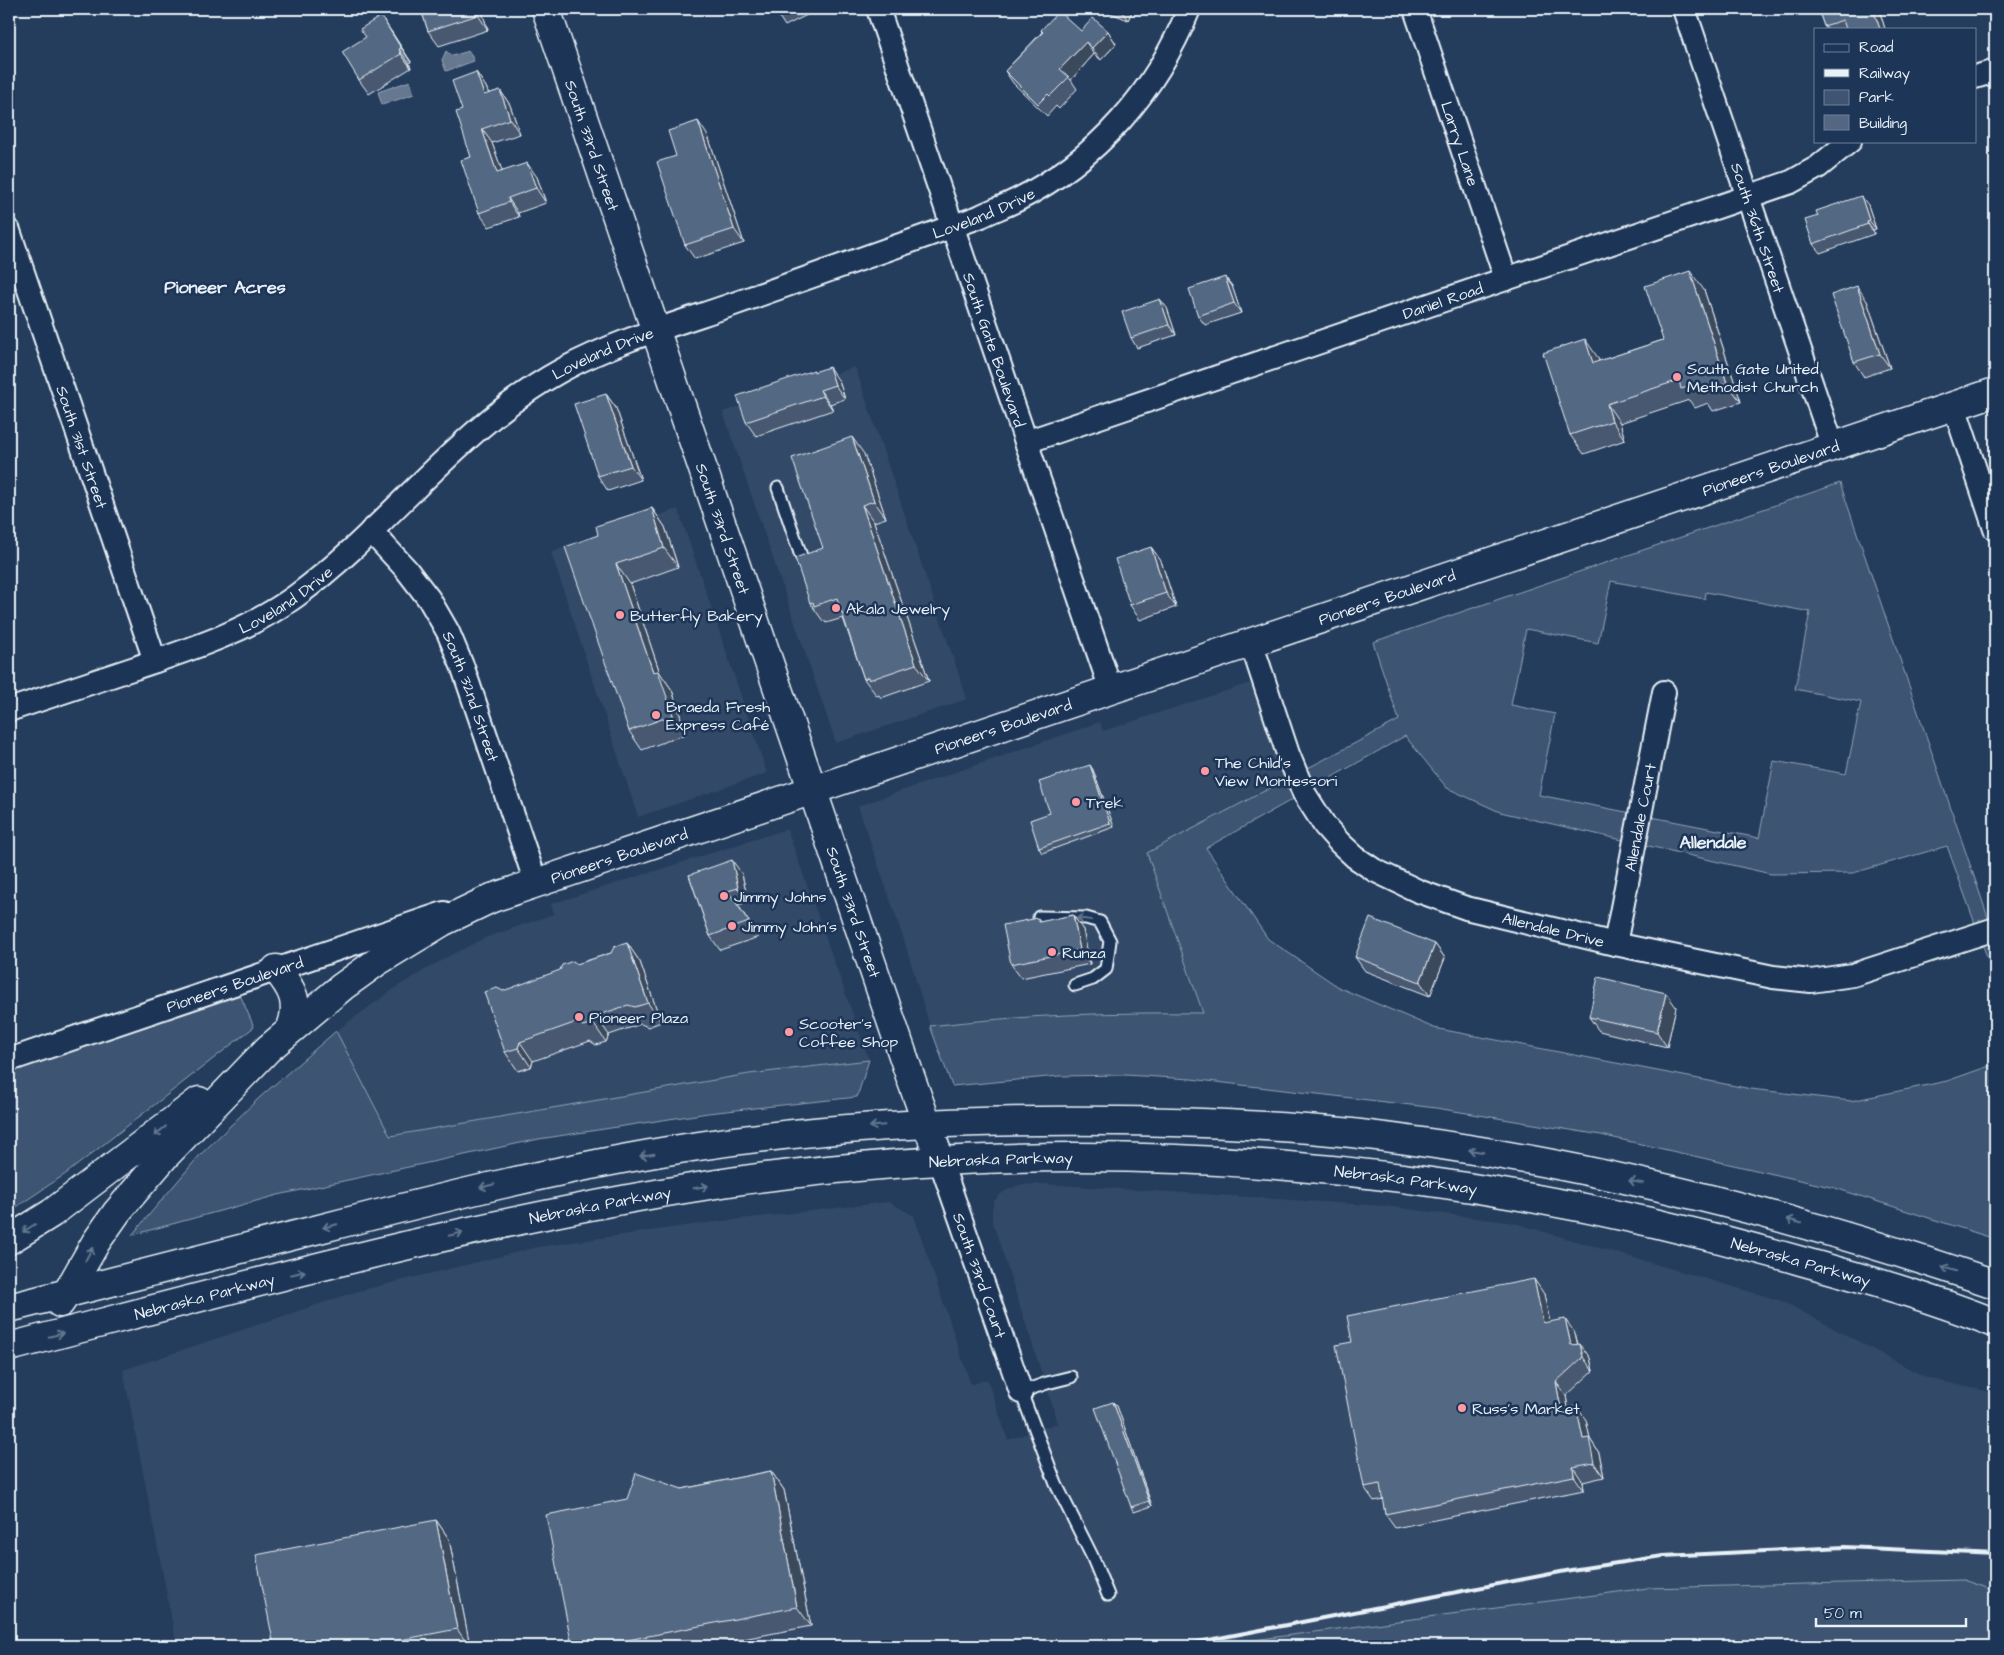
<svg xmlns="http://www.w3.org/2000/svg" width="2004" height="1655" viewBox="0 0 2004 1655" font-family="'Architects Daughter',sans-serif">
<style>
.built{fill:#334a68}
.green{fill:#3e5472;stroke:#93a2b5;fill-rule:evenodd}
.water{fill:#657890;stroke:#99a8ba}
.lines{fill:none;stroke-linecap:round;stroke-linejoin:round}
.service-casing{stroke:#e8f1f8;stroke-width:15}
.minor-casing{stroke:#e8f1f8;stroke-width:26}
.secondary-casing{stroke:#e8f1f8;stroke-width:31}
.primary-casing{stroke:#e8f1f8;stroke-width:31}
.service{stroke:#1d3557;stroke-width:11}
.minor{stroke:#1d3557;stroke-width:22}
.secondary{stroke:#1d3557;stroke-width:28}
.primary{stroke:#1d3557;stroke-width:28}
.rail{stroke:#e8f1f8;stroke-width:4}
.wall{fill:#475970;stroke:#e8f1f8}
.shaded-wall{fill:#3a485b;stroke:#e8f1f8}
.building{fill:#536782;stroke:#e8f1f8}
.oneway{stroke:#64778f}
.poi-dot{fill:#ff9aa2;stroke:#1d3557;stroke-width:2}
.labels{text-anchor:middle;stroke-width:5;stroke-linejoin:round;paint-order:stroke}
.street-label{font-size:16px;fill:#e8f1f8;stroke:#1d3557}
.poi-label{font-size:16px;fill:#e8f1f8;stroke:#1d3557;text-anchor:start}
.neighbourhood-label{font-size:18px;font-weight:bold;fill:#e8f1f8;stroke:#1d3557}
</style>
<rect width="100%" height="100%" fill="#253d5d"/>
<filter id="ink" filterUnits="userSpaceOnUse"><feTurbulence type="fractalNoise" baseFrequency=".02" numOctaves="2"/><feDisplacementMap in="SourceGraphic" scale="10" xChannelSelector="R" yChannelSelector="G"/><feConvolveMatrix kernelMatrix="1 2 1 2 8 2 1 2 1" color-interpolation-filters="sRGB"/></filter>
<g filter="url(#ink)">
<g class="built">
<polygon points="855,367 967,699 836,743 723,412"/>
<polygon points="678,509 767,773 638,817 551,552"/>
<polygon points="1263,679 1296,774 1147,853 1203,1013 1136,1012 1039,1016 974,1020 930,1026 903,937 858,806 1100,722 1103,731"/>
<polygon points="787,829 869,1060 749,1074 390,1136 336,1031 398,986 447,957 485,938 554,914 551,904"/>
<polygon points="1044,1184 1385,1206 1514,1223 1782,1301 1927,1378 1995,1393 1995,1597 1375,1646 177,1646 123,1370 355,1292 538,1247 706,1223 889,1202 914,1216 971,1385 987,1379 1008,1440 1058,1423 992,1220 992,1209 994,1201 1003,1192 1019,1185"/>
</g>
<g class="green">
<path d="M1840 483 1995 938V979L1947 846 1853 873 1771 874 1500 812 1447 788 1405 736 1206 848 1268 939 1340 988 1434 1028 1751 1089 1851 1101 1947 1081 1995 1064V1239L1835 1188 1601 1135 1436 1108 1191 1079 1125 1075 1059 1076 952 1086 930 1026C1021 1015 1112 1012 1203 1013L1147 853 1399 720 1373 642ZM1611 581 1705 599 1706 592 1810 612 1795 689 1861 702 1846 774 1774 761 1759 838 1539 795 1555 714 1511 705 1526 629 1598 643Z"/>
<polygon points="235,983 254,1027 67,1173 9,1212 9,1060"/>
<polygon points="336,1031 390,1136 749,1074 869,1060 857,1097 708,1113 539,1139 278,1195 132,1235 199,1156 259,1098"/>
<polygon points="1963,1580 1995,1591 1995,1646 1208,1646 1648,1588"/>
</g>
<g class="water">
<polygon points="446,51 452,56 469,51 474,61 446,71 442,60"/>
<polygon points="410,81 414,94 382,105 378,92"/>
</g>
<g class="lines">
<g class="service-casing">
<g id="service">
<polyline points="778,488 801,556"/>
<polyline points="1039,917 1086,918 1100,922 1110,941 1106,969 1093,979 1075,985"/>
<polyline points="1071,1377 1047,1383 1021,1392 1056,1484 1092,1556 1108,1595"/>
</g>
</g>
<g class="minor-casing">
<g id="minor">
<path id="s1" d="M878 9 1111 690"/>
<path id="s2" d="M1415 9 1506 279"/>
<path id="s3" d="M1684 9 1833 447"/>
<polyline points="1975,77 1995,71"/>
<path id="s4" d="M9 231 155 661"/>
<polyline points="1954,406 1995,529"/>
<path id="s5" d="M1026 442 1791 182 1818 167 1850 141"/>
<path id="s6" d="M371 531 406 569 429 599 448 632 463 668 536 883"/>
<path id="s7" d="M1251 642 1288 754 1304 793 1325 826 1340 843 1355 857 1374 870 1418 891 1466 908 1615 944 1773 977 1811 981 1853 975 1995 929"/>
<path id="s8" d="M9 710C51 696 93 682 135 668 191 649 248 631 296 596 390 527 459 426 562 370 614 342 672 325 728 306 811 276 895 247 979 217 991 211 1005 206 1017 200 1097 160 1156 91 1189 9"/>
<path id="s9" d="M1615 944 1664 692"/>
<path id="s10" d="M9 1060 444 913"/>
<path id="s11" d="M940 1160 1021 1392"/>
</g>
</g>
<g class="secondary-casing">
<g id="secondary">
<path id="s12" d="M546 9 910 1076 940 1160"/>
<path id="s13" d="M492 898 1995 392"/>
</g>
</g>
<g class="primary-casing">
<g id="primary">
<path d="M276 969C293 989 300 1003 291 1028"/>
<polyline points="9,1240 52,1213 199,1101"/>
<polyline points="60,1303 67,1293 96,1242 117,1212 165,1156 268,1049 342,987 378,961 442,922 492,898"/>
<path d="M9 1308C111 1282 213 1256 315 1230 440 1198 564 1167 692 1147 833 1125 976 1119 1119 1121 1196 1122 1275 1125 1352 1133 1572 1158 1787 1213 1995 1284"/>
<path id="s14" d="M9 1347C252 1284 494 1216 743 1180 1097 1131 1459 1162 1801 1261 1866 1279 1932 1298 1995 1323"/>
</g>
</g>
<use href="#service" class="service"/>
<use href="#minor" class="minor"/>
<use href="#secondary" class="secondary"/>
<use href="#primary" class="primary"/>
<polyline class="rail" points="1178,1646 1571,1570 1663,1556 1845,1547 1995,1554"/>
</g>
<g class="wall">
<polygon points="421,9 481,9 488,30 439,46 428,31"/>
<polygon points="759,9 819,9 785,26 774,9 763,14"/>
<polygon points="1101,9 1133,9 1128,20"/>
<polygon points="1818,9 1879,9 1885,29 1826,29 1824,26"/>
<polygon points="1041,30 1108,31 1116,44 1101,60 1094,54 1071,80 1077,89 1059,109 1056,106 1047,116 1013,83 1005,71 1042,32"/>
<polygon points="391,31 411,62 409,63 411,68 369,94 359,80"/>
<polygon points="476,72 486,87 489,94 500,90 510,105 520,134 492,143 502,171 537,177 546,203 518,213 519,217 489,227 479,213 471,157 462,110"/>
<polygon points="708,136 744,243 695,259 685,245 676,156"/>
<polygon points="1868,205 1876,229 1873,230 1874,234 1820,253 1813,244"/>
<polygon points="1225,277 1232,286 1241,313 1205,325 1198,316"/>
<polygon points="1704,290 1741,402 1713,411 1708,403 1695,408 1689,400 1620,423 1625,440 1584,454 1570,435 1598,358 1599,361 1663,340"/>
<polygon points="1867,301 1890,368 1864,377 1854,362"/>
<polygon points="1167,308 1176,335 1137,348 1131,338"/>
<polygon points="815,372 839,381 845,399 830,404 833,410 756,436 746,422"/>
<polygon points="606,394 616,408 641,480 608,491 598,476"/>
<polygon points="864,454 886,518 874,522 929,681 881,698 879,695 877,696 864,679 843,618 826,623 824,620 823,621 810,603 823,548"/>
<polygon points="652,508 665,527 678,567 630,584 660,673 672,690 686,734 642,750 629,731 598,535"/>
<polygon points="1151,547 1161,561 1176,607 1140,620 1130,605"/>
<polygon points="1090,765 1093,770 1114,827 1042,853 1039,848 1050,813"/>
<polygon points="742,874 748,902 738,905 759,937 720,950 710,936 689,875"/>
<polygon points="1073,915 1083,930 1090,964 1021,978 1011,964 1038,918 1041,922"/>
<polygon points="627,943 640,962 661,1022 648,1027 641,1024 609,1035 606,1042 596,1045 590,1041 533,1061 531,1067 518,1071 505,1052 577,964 611,953"/>
<polygon points="1435,944 1445,958 1430,996 1365,971 1355,957"/>
<polygon points="1676,1007 1667,1047 1599,1031 1589,1017"/>
<polygon points="1544,1294 1550,1322 1575,1333 1578,1344 1590,1358 1593,1371 1566,1396 1568,1408 1586,1420 1590,1439 1599,1453 1604,1477 1583,1482 1584,1490 1395,1528 1385,1514 1383,1499 1374,1501 1364,1487 1352,1342"/>
<polygon points="1117,1406 1152,1506 1134,1512 1131,1507"/>
<polygon points="771,1471 784,1490 811,1626 707,1646 572,1646 682,1489"/>
<polygon points="436,1520 449,1539 470,1646 274,1646"/>
</g>
<g class="shaded-wall">
<polygon points="476,9 481,9 488,30 478,15"/>
<polygon points="1120,9 1133,9 1128,20"/>
<polygon points="1873,9 1879,9 1885,29 1880,29"/>
<polygon points="381,16 391,31 411,62 401,48"/>
<polygon points="1108,31 1116,44 1101,60 1092,48"/>
<polygon points="1086,42 1094,54 1071,80 1060,69"/>
<polygon points="399,49 409,63 411,68 401,54"/>
<polygon points="476,72 486,87 495,110 484,95"/>
<polygon points="500,90 510,105 520,134 510,119"/>
<polygon points="698,121 708,136 744,243 734,229"/>
<polygon points="482,129 492,143 508,187 497,173"/>
<polygon points="527,163 537,177 546,203 536,188"/>
<polygon points="1861,196 1868,205 1876,229 1869,220"/>
<polygon points="508,198 518,213 519,217 509,202"/>
<polygon points="1867,221 1873,230 1874,234 1868,224"/>
<polygon points="1690,271 1704,290 1741,402 1727,383"/>
<polygon points="1225,277 1232,286 1241,313 1234,303"/>
<polygon points="1857,286 1867,301 1890,368 1880,354"/>
<polygon points="1160,299 1167,308 1176,335 1169,325"/>
<polygon points="1585,339 1598,358 1606,382 1593,363"/>
<polygon points="829,367 839,381 845,399 835,385"/>
<polygon points="820,390 830,404 833,410 823,396"/>
<polygon points="606,394 616,408 641,480 631,466"/>
<polygon points="1607,404 1620,423 1625,440 1612,421"/>
<polygon points="852,437 864,454 886,518 874,501"/>
<polygon points="862,505 874,522 929,681 916,664"/>
<polygon points="652,508 665,527 678,567 664,548"/>
<polygon points="1151,547 1161,561 1176,607 1166,593"/>
<polygon points="616,564 630,584 660,673 672,690 686,734 673,715 653,672"/>
<polygon points="1090,765 1093,770 1114,827 1110,823"/>
<polygon points="732,860 742,874 748,902 738,888"/>
<polygon points="1073,915 1083,930 1090,964 1080,950"/>
<polygon points="627,943 640,962 661,1022 648,1003"/>
<polygon points="1435,944 1445,958 1430,996 1420,982"/>
<polygon points="1666,993 1676,1007 1667,1047 1657,1032"/>
<polygon points="596,1016 609,1035 606,1042 593,1023"/>
<polygon points="520,1042 533,1061 531,1067 518,1048"/>
<polygon points="1534,1279 1544,1294 1553,1337 1543,1323"/>
<polygon points="1565,1319 1575,1333 1581,1360 1571,1345"/>
<polygon points="1580,1344 1590,1358 1593,1371 1583,1357"/>
<polygon points="1556,1382 1566,1396 1571,1424 1561,1409"/>
<polygon points="1113,1402 1117,1406 1152,1506 1149,1501"/>
<polygon points="1576,1406 1586,1420 1590,1439 1599,1453 1604,1477 1594,1463 1583,1439"/>
<polygon points="1573,1467 1583,1482 1584,1490 1574,1476"/>
<polygon points="771,1471 784,1490 811,1626 797,1607"/>
<polygon points="436,1520 449,1539 470,1646 469,1646 457,1629"/>
</g>
<g class="building">
<polygon points="421,9 476,9 478,15 428,31"/>
<polygon points="774,9 781,9 775,12"/>
<polygon points="1818,9 1873,9 1880,29 1846,29 1843,20 1824,26"/>
<polygon points="1059,11 1081,31 1093,18 1108,31 1092,48 1086,42 1060,69 1069,77 1050,96 1048,94 1038,104 1005,71 1043,32 1041,30"/>
<polygon points="381,16 401,48 399,49 401,54 359,80 342,52 366,37 360,29"/>
<polygon points="476,72 484,95 500,90 510,119 482,129 497,173 527,163 536,188 508,198 509,202 479,213 461,160 471,157 456,112 462,110 452,81"/>
<polygon points="698,121 734,229 685,245 657,162 676,156 668,131"/>
<polygon points="1861,196 1869,220 1867,221 1868,224 1813,244 1805,220 1818,216 1816,211"/>
<polygon points="1690,271 1727,383 1700,392 1697,384 1681,389 1679,380 1607,404 1612,421 1570,435 1543,353 1585,339 1593,363 1663,340 1645,286"/>
<polygon points="1225,277 1234,303 1198,316 1189,289"/>
<polygon points="1857,286 1880,354 1854,362 1831,295"/>
<polygon points="1160,299 1169,325 1131,338 1122,312"/>
<polygon points="829,367 835,385 820,390 823,396 746,422 737,396 814,370 814,372"/>
<polygon points="606,394 631,466 598,476 574,404"/>
<polygon points="852,437 874,501 862,505 916,664 869,680 868,677 864,679 837,598 814,606 813,602 810,603 795,558 823,548 792,458"/>
<polygon points="652,508 664,548 616,564 653,672 658,671 673,715 629,731 565,547 598,535 596,526"/>
<polygon points="1151,547 1166,593 1130,605 1115,559"/>
<polygon points="1090,765 1110,823 1039,848 1030,820 1050,813 1039,782"/>
<polygon points="732,860 738,888 728,891 749,922 710,936 689,875"/>
<polygon points="1073,915 1080,950 1011,964 1003,925 1038,918 1039,922"/>
<polygon points="1370,918 1435,944 1420,982 1355,957"/>
<polygon points="627,943 648,1003 635,1007 628,1005 596,1016 593,1023 583,1026 577,1022 520,1042 518,1048 505,1052 484,992 497,988 503,991 560,970 562,965 573,961 577,964 611,953 614,947"/>
<polygon points="1598,977 1666,993 1657,1032 1589,1017"/>
<polygon points="1534,1279 1543,1323 1565,1319 1571,1345 1580,1344 1583,1357 1556,1382 1561,1409 1576,1406 1583,1439 1589,1438 1594,1463 1573,1467 1574,1476 1385,1514 1380,1484 1364,1487 1336,1345 1352,1342 1347,1316"/>
<polygon points="1113,1402 1149,1501 1131,1507 1095,1408"/>
<polygon points="771,1471 797,1607 597,1646 572,1646 546,1515 627,1499 636,1473 682,1489"/>
<polygon points="436,1520 457,1629 369,1646 274,1646 256,1555"/>
</g>
<defs><path id="oneway-shaft" d="M-6 0H5M1.5-3L5.5 0L1.5 3" fill="none" stroke-width="1.6" stroke-linecap="round" stroke-linejoin="round" transform="scale(1.25)"/></defs>
<g class="oneway">
<use href="#oneway-shaft" transform="translate(1084 919) rotate(-173)"/>
<use href="#oneway-shaft" transform="translate(877 1126) rotate(175)"/>
<use href="#oneway-shaft" transform="translate(160 1131) rotate(142)"/>
<use href="#oneway-shaft" transform="translate(1476 1151) rotate(-170)"/>
<use href="#oneway-shaft" transform="translate(647 1155) rotate(171)"/>
<use href="#oneway-shaft" transform="translate(1636 1182) rotate(-169)"/>
<use href="#oneway-shaft" transform="translate(487 1186) rotate(167)"/>
<use href="#oneway-shaft" transform="translate(701 1187) rotate(-9)"/>
<use href="#oneway-shaft" transform="translate(1794 1221) rotate(-163)"/>
<use href="#oneway-shaft" transform="translate(330 1226) rotate(166)"/>
<use href="#oneway-shaft" transform="translate(29 1228) rotate(148)"/>
<use href="#oneway-shaft" transform="translate(456 1234) rotate(-14)"/>
<use href="#oneway-shaft" transform="translate(89 1254) rotate(-61)"/>
<use href="#oneway-shaft" transform="translate(1949 1269) rotate(-162)"/>
<use href="#oneway-shaft" transform="translate(298 1273) rotate(-14)"/>
<use href="#oneway-shaft" transform="translate(56 1335) rotate(-14)"/>
</g>
</g>
<g class="poi-dot">
<circle cx="1677" cy="377" r="5"/>
<circle cx="836" cy="608" r="5"/>
<circle cx="620" cy="615" r="5"/>
<circle cx="656" cy="715" r="5"/>
<circle cx="1205" cy="771" r="5"/>
<circle cx="1076" cy="802" r="5"/>
<circle cx="724" cy="896" r="5"/>
<circle cx="732" cy="926" r="5"/>
<circle cx="1052" cy="952" r="5"/>
<circle cx="579" cy="1017" r="5"/>
<circle cx="789" cy="1032" r="5"/>
<circle cx="1462" cy="1408" r="5"/>
</g>
<g class="labels">
<g class="street-label">
<text dy="6" stroke="none"><textPath href="#s12" startOffset="144">South 33rd Street</textPath></text>
<text dy="6" stroke="none"><textPath href="#s2" startOffset="142">Larry Lane</textPath></text>
<text dy="6" stroke="none"><textPath href="#s8" startOffset="1110">Loveland Drive</textPath></text>
<text dy="6" stroke="none"><textPath href="#s3" startOffset="231">South 36th Street</textPath></text>
<text dy="6" stroke="none"><textPath href="#s5" startOffset="440">Daniel Road</textPath></text>
<text dy="6" stroke="none"><textPath href="#s1" startOffset="360">South Gate Boulevard</textPath></text>
<text dy="6" stroke="none"><textPath href="#s8" startOffset="704">Loveland Drive</textPath></text>
<text dy="6" stroke="none"><textPath href="#s4" startOffset="228">South 31st Street</textPath></text>
<text dy="6" stroke="none"><textPath href="#s13" startOffset="1349">Pioneers Boulevard</textPath></text>
<text dy="6" stroke="none"><textPath href="#s12" startOffset="549">South 33rd Street</textPath></text>
<text dy="6" stroke="none"><textPath href="#s13" startOffset="944">Pioneers Boulevard</textPath></text>
<text dy="6" stroke="none"><textPath href="#s8" startOffset="299">Loveland Drive</textPath></text>
<text dy="6" stroke="none"><textPath href="#s6" startOffset="196">South 32nd Street</textPath></text>
<text dy="6" stroke="none"><textPath href="#s13" startOffset="539">Pioneers Boulevard</textPath></text>
<text dy="6" stroke="none"><textPath href="#s9" startOffset="129">Allendale Court</textPath></text>
<text dy="6" stroke="none"><textPath href="#s13" startOffset="134">Pioneers Boulevard</textPath></text>
<text dy="6" stroke="none"><textPath href="#s12" startOffset="954">South 33rd Street</textPath></text>
<text dy="6" stroke="none"><textPath href="#s7" startOffset="455">Allendale Drive</textPath></text>
<text dy="6" stroke="none"><textPath href="#s10" startOffset="238">Pioneers Boulevard</textPath></text>
<text dy="6" stroke="none"><textPath href="#s14" startOffset="1012">Nebraska Parkway</textPath></text>
<text dy="6" stroke="none"><textPath href="#s14" startOffset="1418">Nebraska Parkway</textPath></text>
<text dy="6" stroke="none"><textPath href="#s14" startOffset="608">Nebraska Parkway</textPath></text>
<text dy="6" stroke="none"><textPath href="#s14" startOffset="1822">Nebraska Parkway</textPath></text>
<text dy="6" stroke="none"><textPath href="#s11" startOffset="122">South 33rd Court</textPath></text>
<text dy="6" stroke="none"><textPath href="#s14" startOffset="202">Nebraska Parkway</textPath></text>
</g>
<g class="poi-label">
<text x="1687" y="374">South Gate United<tspan x="1687" dy="18">Methodist Church</tspan></text>
<text x="846" y="614">Akala Jewelry</text>
<text x="630" y="621">Butterfly Bakery</text>
<text x="666" y="712">Braeda Fresh<tspan x="666" dy="18">Express Café</tspan></text>
<text x="1215" y="768">The Child's<tspan x="1215" dy="18">View Montessori</tspan></text>
<text x="1086" y="808">Trek</text>
<text x="734" y="902">Jimmy Johns</text>
<text x="742" y="932">Jimmy John's</text>
<text x="1062" y="958">Runza</text>
<text x="589" y="1023">Pioneer Plaza</text>
<text x="799" y="1029">Scooter's<tspan x="799" dy="18">Coffee Shop</tspan></text>
<text x="1472" y="1414">Russ's Market</text>
</g>
<g class="neighbourhood-label">
<text x="225" y="293">Pioneer Acres</text>
<text x="1713" y="848">Allendale</text>
</g>
</g>
<rect width="2004" height="1655" fill="none" stroke="#1d3557" stroke-width="30"/>
<rect x="15" y="15" width="1974" height="1625" fill="none" stroke="#e8f1f8" stroke-width="2" filter="url(#ink)"/>
<rect x="1814" y="28" width="162" height="115" fill="#1d3557" stroke="#6e8097"/>
<rect x="1824" y="44" width="25" height="8" fill="#1d3557" stroke="#6e8097"/>
<text x="1859" y="52" font-size="15" fill="#e8f1f8">Road</text>
<rect x="1824" y="69" width="25" height="8" fill="#e8f1f8" stroke="#6e8097"/>
<text x="1859" y="78" font-size="15" fill="#e8f1f8">Railway</text>
<rect x="1824" y="90" width="25" height="15" fill="#3e5472" stroke="#6e8097"/>
<text x="1859" y="102" font-size="15" fill="#e8f1f8">Park</text>
<rect x="1824" y="115" width="25" height="15" fill="#536782" stroke="#6e8097"/>
<text x="1859" y="128" font-size="15" fill="#e8f1f8">Building</text>
<path d="M1816 1618v8h150v-8" fill="none" stroke="#e8f1f8" stroke-width="2.5"/>
<text x="1824" y="1618" font-size="15" fill="#e8f1f8" stroke="#1d3557" stroke-width="4" paint-order="stroke">50 m</text>
</svg>
